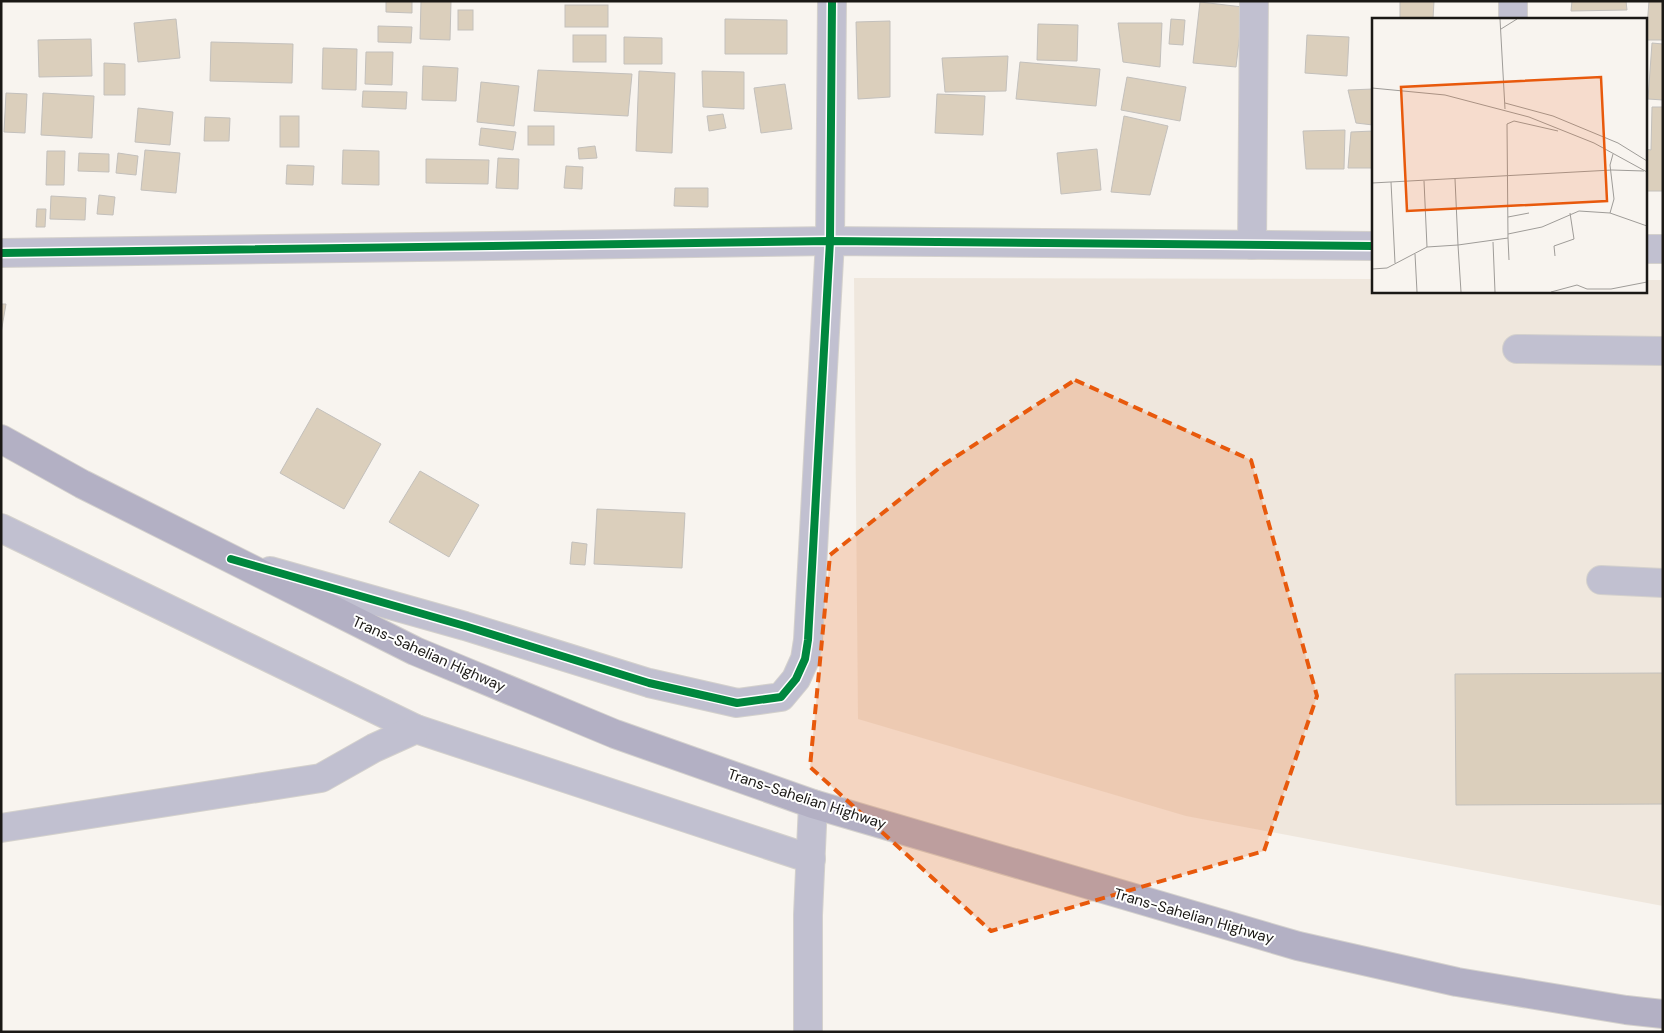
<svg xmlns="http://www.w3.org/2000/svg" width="1664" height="1033" viewBox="0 0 1664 1033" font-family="'DM Sans',sans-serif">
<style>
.built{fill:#efe7dd}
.building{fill:#dbcfbc;stroke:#c3c0bc}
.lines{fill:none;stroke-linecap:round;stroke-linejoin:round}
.minor-casing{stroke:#d4d1cd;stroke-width:30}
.highway-casing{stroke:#d4d1cd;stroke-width:30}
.minor{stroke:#c1c0d0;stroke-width:28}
.highway{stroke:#b3b0c4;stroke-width:28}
.cycleway-casing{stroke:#fff;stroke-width:11}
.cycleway{stroke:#00873e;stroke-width:8}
.marked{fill:#e8590c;fill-opacity:0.2;stroke:#e8590c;stroke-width:4;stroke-dasharray:10 6;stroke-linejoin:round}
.labels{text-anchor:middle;stroke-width:4;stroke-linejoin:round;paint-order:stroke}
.street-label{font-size:15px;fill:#1a1815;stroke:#fff}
.inset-road{fill:none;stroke:#9f9c98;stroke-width:1}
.view{fill:#e8590c;fill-opacity:0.15;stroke:#e8590c;stroke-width:2.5}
.inset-edge{fill:none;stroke:#1a1815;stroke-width:2.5}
</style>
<rect width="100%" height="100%" fill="#f8f4ef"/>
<polygon class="built" points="854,278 1373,279 1373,291 1645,291 1645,280 1663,280 1663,906 1186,816 858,719"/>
<g class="building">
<polygon points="386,1 412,1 412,13 386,12"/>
<polygon points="421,1 451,1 450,40 420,39"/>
<polygon points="1400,1 1434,1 1433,19 1400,19"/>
<polygon points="1572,1 1626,1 1627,10 1571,11"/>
<polygon points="1649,1 1663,1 1663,40 1646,40"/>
<polygon points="1200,2 1243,7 1236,67 1193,63"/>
<rect x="565" y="5" width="43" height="22"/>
<rect x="458" y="10" width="15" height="20"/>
<polygon points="176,19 180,58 138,62 134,23"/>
<polygon points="725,19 787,20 787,54 725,54"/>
<polygon points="1171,19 1185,20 1183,45 1169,44"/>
<polygon points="890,21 890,97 858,99 856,22"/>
<polygon points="1118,23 1162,23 1160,67 1123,62"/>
<polygon points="1038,24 1078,25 1077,61 1037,60"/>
<polygon points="378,26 412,27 411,43 378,42"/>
<rect x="573" y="35" width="33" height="27"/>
<polygon points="1307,35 1349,37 1347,76 1305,73"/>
<polygon points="624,37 662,38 662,64 624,64"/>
<polygon points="91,39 92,76 39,77 38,40"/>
<polygon points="211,42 293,44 292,83 210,81"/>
<polygon points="1652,43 1663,44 1663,100 1648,99"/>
<polygon points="323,48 357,49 356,90 322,89"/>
<polygon points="366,52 393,52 392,85 365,84"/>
<polygon points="1008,56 1006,91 945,92 942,58"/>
<polygon points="1020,62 1100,69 1096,106 1016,99"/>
<polygon points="104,63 125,64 125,95 104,95"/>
<polygon points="423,66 458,68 456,101 422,100"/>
<polygon points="538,70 632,74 628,116 534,111"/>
<polygon points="639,71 675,73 672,153 636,151"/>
<polygon points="702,71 744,72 744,109 703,107"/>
<polygon points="1127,77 1186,87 1180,121 1121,110"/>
<polygon points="481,82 519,86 514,126 477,122"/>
<polygon points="785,84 792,129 761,133 754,88"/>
<polygon points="1373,89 1373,125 1356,123 1348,90"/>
<polygon points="363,91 407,92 406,109 362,107"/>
<polygon points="6,93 27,94 25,133 4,132"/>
<polygon points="43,93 94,96 92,138 41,135"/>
<polygon points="937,94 985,96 983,135 935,133"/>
<polygon points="1652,107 1663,107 1663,191 1645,191 1645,149 1651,150"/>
<polygon points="138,108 173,112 170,145 135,142"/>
<polygon points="723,114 726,128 709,131 707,116"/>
<rect x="280" y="116" width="19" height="31"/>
<polygon points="1124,116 1168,126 1150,195 1111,192"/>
<polygon points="205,117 230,118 229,141 204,141"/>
<rect x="528" y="126" width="26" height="19"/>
<polygon points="481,128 516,132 513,150 479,145"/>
<polygon points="1345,130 1344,169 1306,169 1303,131"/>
<polygon points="1373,131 1373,168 1348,168 1351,132"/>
<polygon points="595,146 597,158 579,159 578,148"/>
<polygon points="1097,149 1101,190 1061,194 1057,153"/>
<polygon points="145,150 180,153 176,193 141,190"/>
<polygon points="343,150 379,151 379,185 342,184"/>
<polygon points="47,151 65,151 64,185 46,185"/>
<polygon points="79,153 109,154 109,172 78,171"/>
<polygon points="118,153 138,156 136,175 116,173"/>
<polygon points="498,158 519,159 518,189 496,188"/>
<polygon points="426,159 489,160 488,184 426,183"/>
<polygon points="287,165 314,166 313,185 286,184"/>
<polygon points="566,166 583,167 582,189 564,188"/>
<polygon points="675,188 708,188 708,207 674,206"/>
<polygon points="99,195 115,197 113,215 97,214"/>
<polygon points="51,196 86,198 85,220 50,219"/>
<polygon points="37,209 46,209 45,227 36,227"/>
<polygon points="1,304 6,304 1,333"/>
<polygon points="317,408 381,444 344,509 280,473"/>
<polygon points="420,471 479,505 449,557 389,522"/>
<polygon points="597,509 685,513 682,568 594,564"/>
<polygon points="572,542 587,544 585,565 570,564"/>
<polygon points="1663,673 1663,804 1456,805 1455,674"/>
</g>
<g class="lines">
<g class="minor-casing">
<g id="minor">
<polyline points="1513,19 1513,1"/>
<polyline points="1252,245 1254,1"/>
<polyline points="1645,249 1663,249"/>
<polyline points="1,253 830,241 1373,246"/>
<polyline points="1517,349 1663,351"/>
<polyline points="1,528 416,729 811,859"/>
<polyline points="270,571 465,626 649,683 737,703 781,697 796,679 805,659 808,640 830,241 832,1"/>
<polyline points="1601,580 1663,583"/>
<polyline points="1,828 321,778 374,748 416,729"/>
<polyline points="808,1032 808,915 813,804"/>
</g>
</g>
<g class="highway-casing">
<polyline id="highway" points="1,439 82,484 415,651 615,734 813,804 1298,946 1457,982 1626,1010 1663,1014"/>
</g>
<use href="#minor" class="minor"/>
<use href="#highway" class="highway"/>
<g class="cycleway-casing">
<g id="cycleway">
<polyline points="1,253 830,241 1373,246"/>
<polyline points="231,559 465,626 649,683 737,703 781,697 796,679 805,659 808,640 830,241 832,1"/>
</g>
</g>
<use href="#cycleway" class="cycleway"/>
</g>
<path class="marked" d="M1075 380 1251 460 1317 696 1264 851 991 931 810 767 830 555 943 465Z"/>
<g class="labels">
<g class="street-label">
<text transform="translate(429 654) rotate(24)" y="5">Trans-Sahelian Highway</text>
<text transform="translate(807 799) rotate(18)" y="5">Trans-Sahelian Highway</text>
<text transform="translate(1194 916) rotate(16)" y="5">Trans-Sahelian Highway</text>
</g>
</g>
<g transform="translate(1372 18)">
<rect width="275" height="275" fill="#f8f4ef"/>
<path class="inset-road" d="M128 1 133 91M129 11 145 1M0 70 73 77 157 99 222 125 275 154M133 85 181 98 246 125 275 143M52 163 55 229M19 164 23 245M0 165 240 152 272 153M238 195 242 181 238 147 241 136M136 199 157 195M136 216 170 209 207 193 238 195 275 208M136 220 137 242M121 224 123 274M43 236 45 274M183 238 182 228 202 221 198 195M0 251 15 250 55 229 86 227 83 161M89 274 86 227 136 220 135 106 142 103 186 113M179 274 205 267 215 271H239L275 264"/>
<path class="view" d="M229 59 235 183 35 193 29 69Z"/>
<rect width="275" height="275" class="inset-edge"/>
</g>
<rect width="1664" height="1033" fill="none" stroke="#1a1815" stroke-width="5"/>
</svg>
